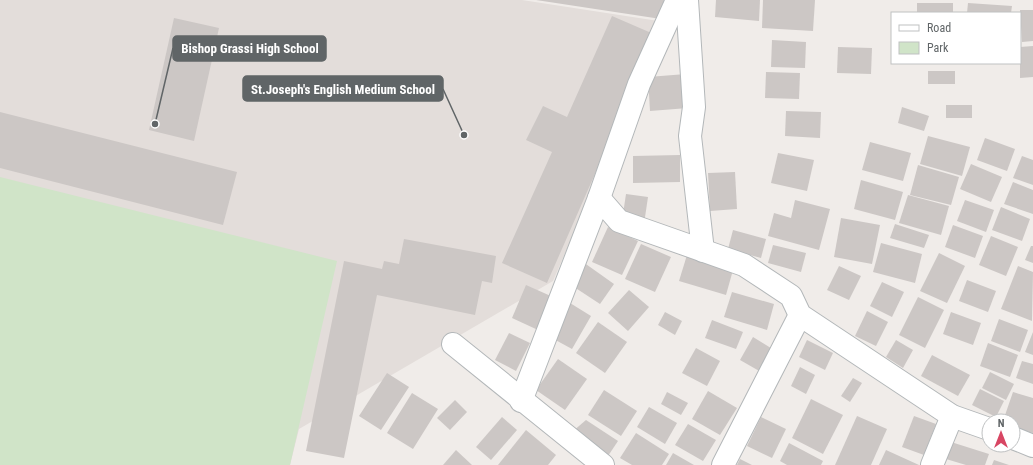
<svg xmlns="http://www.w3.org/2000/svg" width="1033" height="465" viewBox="0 0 1033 465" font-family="'Roboto Condensed',sans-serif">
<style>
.education{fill:#e3ddda}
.green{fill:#d0e4c8}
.building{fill:#ccc7c5}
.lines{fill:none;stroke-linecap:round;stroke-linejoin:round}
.minor-casing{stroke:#b3b7b9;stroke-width:24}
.minor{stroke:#fff;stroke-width:22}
.leader{fill:none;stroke:#606567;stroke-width:1.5}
.callout-dot{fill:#606567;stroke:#fff;stroke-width:1.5}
.callout{fill:#606567;stroke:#606567;stroke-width:1.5}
.callout-label{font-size:13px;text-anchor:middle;font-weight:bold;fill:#fff}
</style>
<rect width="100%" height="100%" fill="#f0ece9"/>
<polygon class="education" points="0,0 522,0 665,22 553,281 299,429 290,465 0,465"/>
<polygon class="green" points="0,177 337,261 290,465 0,465"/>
<g class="building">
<polygon points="536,0 664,0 661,19"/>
<polygon points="716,0 760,0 759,21 715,17"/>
<polygon points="763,0 815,0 813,31 762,28"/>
<rect x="917" y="3" width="36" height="10"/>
<polygon points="968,3 1012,6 1011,13 967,13"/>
<polygon points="1020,10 1033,10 1033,41 1022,42"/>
<polygon points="612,16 656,35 547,283 502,263 552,152 526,140 543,106 567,117"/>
<polygon points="174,18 219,28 194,141 149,130"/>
<polygon points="772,40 806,42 805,68 771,67"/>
<polygon points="1033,46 1033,77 1020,78 1020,47"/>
<polygon points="838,47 872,48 871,74 837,73"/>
<rect x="928" y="71" width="27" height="13"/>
<polygon points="766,72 800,73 799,99 765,98"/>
<polygon points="686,74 688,108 650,111 648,77"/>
<rect x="946" y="105" width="26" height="13"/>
<polygon points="902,107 929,116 924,131 898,123"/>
<polygon points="786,111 821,112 820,138 785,136"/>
<polygon points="0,112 237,172 223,225 0,168"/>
<polygon points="928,136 970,147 962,176 920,164"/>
<polygon points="985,138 1015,149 1007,171 977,160"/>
<polygon points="870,142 911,153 903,181 862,170"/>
<polygon points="778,153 814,160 807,191 771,183"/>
<polygon points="680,155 680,182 633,183 633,156"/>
<polygon points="1022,156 1033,160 1033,185 1013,178"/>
<polygon points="971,164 1002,177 991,202 960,189"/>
<polygon points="918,165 959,177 951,205 910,195"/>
<polygon points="735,172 737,209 710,211 708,173"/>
<polygon points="861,180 903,192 895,220 854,209"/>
<polygon points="1013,182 1033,190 1033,214 1004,204"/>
<polygon points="626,194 648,197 644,224 623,214"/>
<polygon points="908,195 949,206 941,235 899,223"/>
<polygon points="795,200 830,209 819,250 768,236 774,213 791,218"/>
<polygon points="965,200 994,210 986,232 957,221"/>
<polygon points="1001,207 1030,219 1022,241 992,230"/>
<polygon points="841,218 880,225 872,264 834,257"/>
<polygon points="895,224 929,235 924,248 890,238"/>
<polygon points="953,225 983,236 975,258 945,247"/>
<polygon points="608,227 638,241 622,275 592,262"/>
<polygon points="733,230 766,239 761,258 728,249"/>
<polygon points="991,236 1018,247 1006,276 979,265"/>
<polygon points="404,239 496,256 492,283 482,281 475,315 377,295 344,458 306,451 344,261 382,269 384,261 399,264"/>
<polygon points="881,243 922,254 915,283 873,272"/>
<polygon points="641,244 671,257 655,292 625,279"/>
<polygon points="773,245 806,253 801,272 768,263"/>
<polygon points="1031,246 1033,246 1033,263 1025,260"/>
<polygon points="939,253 965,266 947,303 920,291"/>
<polygon points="687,255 733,270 726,295 679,281"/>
<polygon points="583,262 614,284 600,304 568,283"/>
<polygon points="839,266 861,276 849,300 827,290"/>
<polygon points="1018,266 1033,272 1032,321 1001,309"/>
<polygon points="967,280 996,291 988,312 959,301"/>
<polygon points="882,282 904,292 892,317 870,306"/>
<polygon points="526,285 553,297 538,330 512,318"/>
<polygon points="629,290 649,307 628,331 608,313"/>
<polygon points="732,292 774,304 767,330 724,317"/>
<polygon points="918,297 944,310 925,348 899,335"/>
<polygon points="570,303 591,316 572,349 550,337"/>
<polygon points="867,311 888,322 876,346 855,336"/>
<polygon points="665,312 682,321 675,335 658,325"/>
<polygon points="951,312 981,323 973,345 943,334"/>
<polygon points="999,319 1028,330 1020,352 991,341"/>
<polygon points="712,320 743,332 736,349 705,338"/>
<polygon points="598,322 627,342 605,373 576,353"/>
<polygon points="1033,332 1033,355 1025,352"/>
<polygon points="509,333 530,343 516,371 495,360"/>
<polygon points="753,337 774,350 761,372 740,360"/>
<polygon points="807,340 833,353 825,370 799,357"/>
<polygon points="896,340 913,350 903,368 886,357"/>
<polygon points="988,343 1018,355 1010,377 980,366"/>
<polygon points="696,348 720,361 707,386 682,373"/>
<polygon points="932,355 970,375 958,396 921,376"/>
<polygon points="558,359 587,379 565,410 536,390"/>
<polygon points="1022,361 1033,364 1033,384 1016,378"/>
<polygon points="800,367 815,375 806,394 791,386"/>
<polygon points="990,372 1014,384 1006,400 982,388"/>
<polygon points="387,373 409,387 381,430 359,416"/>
<polygon points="853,378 862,383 850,402 841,396"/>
<polygon points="980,389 1004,401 996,417 972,405"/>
<polygon points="604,390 637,411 621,436 588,415"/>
<polygon points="708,391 737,408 720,435 692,419"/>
<polygon points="667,392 688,403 681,415 661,404"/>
<polygon points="1013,392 1033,398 1033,433 1013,427 1013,421 1003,421"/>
<polygon points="412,393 438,409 413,449 387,433"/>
<polygon points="811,399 843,415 823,454 792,438"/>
<polygon points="455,400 467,412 450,430 437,418"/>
<polygon points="649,407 677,423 665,444 637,427"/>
<polygon points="857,416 887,429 871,465 835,465"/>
<polygon points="914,416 936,424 924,455 902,447"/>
<polygon points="502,417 517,430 491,460 476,447"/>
<polygon points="761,417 786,429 772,458 747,446"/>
<polygon points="586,420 618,441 608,456 572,432"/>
<polygon points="688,424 716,440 703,461 675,445"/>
<polygon points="526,430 556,455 548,465 498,465"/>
<polygon points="636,433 669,454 662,465 632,465 620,458"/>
<polygon points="951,442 989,454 985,465 966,465 946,459"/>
<polygon points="789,443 823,461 821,465 787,465 780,461"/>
<polygon points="456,450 472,465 443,465"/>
<polygon points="886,450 919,465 879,465"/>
<polygon points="673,453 694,465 666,465"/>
<polygon points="740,459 752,465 737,465"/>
<polygon points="994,460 1009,465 992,465"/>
</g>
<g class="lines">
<g class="minor-casing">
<g id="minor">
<polyline points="687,0 694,107 690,136 703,251"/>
<polyline points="599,198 639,84 677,0"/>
<polyline points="453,344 603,465"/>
<polyline points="521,401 599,198 619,221 744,265 791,296 800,315 952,416 989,429"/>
<polyline points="1013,438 1033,446"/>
<polyline points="723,465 800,315"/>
<polyline points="932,465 952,416"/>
</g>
</g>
<use href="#minor" class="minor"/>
</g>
<path class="leader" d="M155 124L173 48M464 135L443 89"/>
<g class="callout-dot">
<circle cx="155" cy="124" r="4"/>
<circle cx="464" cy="135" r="4"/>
</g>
<g class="callout">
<rect x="173" y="36" width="153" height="25" rx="4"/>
<rect x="243" y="76" width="200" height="25" rx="4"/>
</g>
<g class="callout-label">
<text x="250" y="53">Bishop Grassi High School</text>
<text x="343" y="94">St.Joseph's English Medium School</text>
</g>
<rect x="891" y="12" width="130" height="52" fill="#ffffff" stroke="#bfc1c2"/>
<rect x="899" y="25" width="20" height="6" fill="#ffffff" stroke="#bfc1c2"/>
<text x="927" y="32" font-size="12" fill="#606567">Road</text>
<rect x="899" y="42" width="20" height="12" fill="#d0e4c8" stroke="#bfc1c2"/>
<text x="927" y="52" font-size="12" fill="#606567">Park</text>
<g transform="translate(1001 433)"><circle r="19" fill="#ffffff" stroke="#bfc1c2"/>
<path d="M0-3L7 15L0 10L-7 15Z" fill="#d84663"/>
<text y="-6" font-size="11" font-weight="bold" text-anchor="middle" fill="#606567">N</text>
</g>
</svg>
